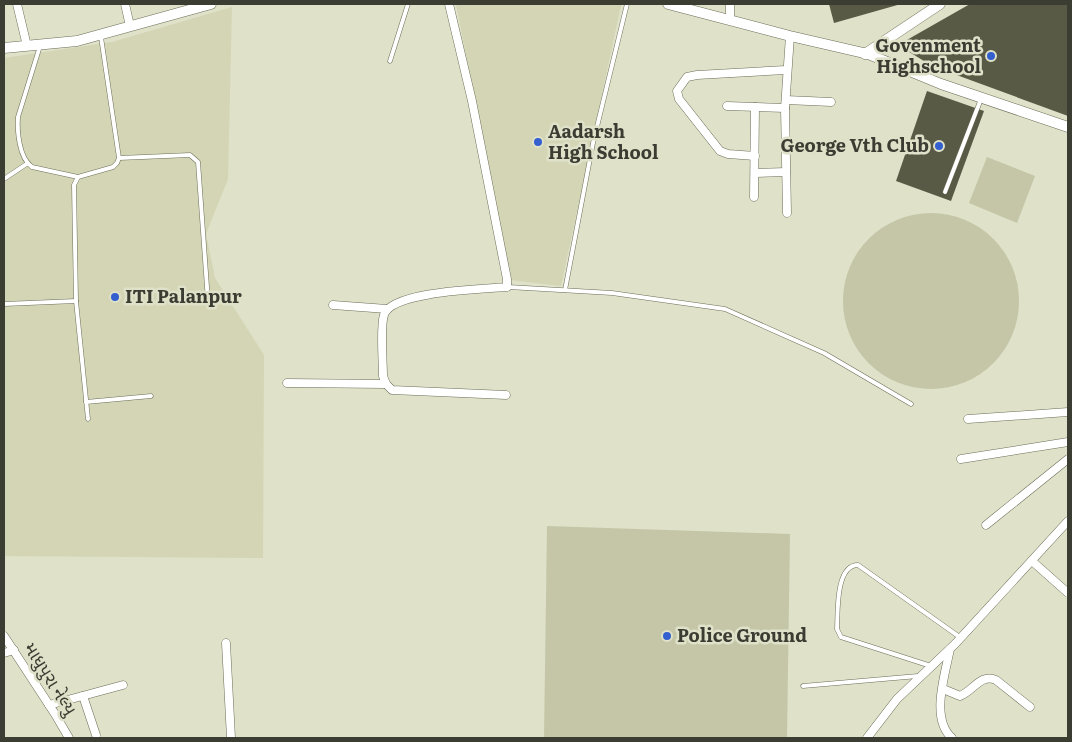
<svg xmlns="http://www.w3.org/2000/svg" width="1072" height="742" viewBox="0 0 1072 742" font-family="Literata,'Noto Sans Gujarati',serif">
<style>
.built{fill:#d3d5b5}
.grass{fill:#c4c6a7}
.building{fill:#595a45}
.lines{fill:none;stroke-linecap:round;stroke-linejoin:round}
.service-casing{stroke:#6c6d58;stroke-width:5}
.minor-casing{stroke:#6c6d58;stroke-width:9}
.tertiary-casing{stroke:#6c6d58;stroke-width:11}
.service{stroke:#fff;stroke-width:4}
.minor{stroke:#fff;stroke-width:8}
.tertiary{stroke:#fff;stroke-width:10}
.poi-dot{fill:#335fcf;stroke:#dfe1c8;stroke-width:2}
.labels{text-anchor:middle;stroke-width:5;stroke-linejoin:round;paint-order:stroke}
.poi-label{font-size:18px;font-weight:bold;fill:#3b3c32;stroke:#dfe1c8;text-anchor:start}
.street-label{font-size:18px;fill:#3b3c32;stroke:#dfe1c8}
</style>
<rect width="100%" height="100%" fill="#dfe1c8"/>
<g class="built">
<polygon points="456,4 621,5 561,286 510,280"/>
<polygon points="232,7 228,179 206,234 215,278 264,355 263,558 4,556 4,58 112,42"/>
</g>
<g class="grass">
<polygon points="987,157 1035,176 1017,223 969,203"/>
<circle cx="931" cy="301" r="88"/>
<polygon points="547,526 790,534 787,738 544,738"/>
</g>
<g class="building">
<polygon points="829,4 901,4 834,23"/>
<polygon points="970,4 1068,4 1068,116 932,66 898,45"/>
<polygon points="927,91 984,111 951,201 896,181"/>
</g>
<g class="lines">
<g class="service-casing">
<g id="service">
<path d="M40 46 18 117C17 131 19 158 32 167L78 177"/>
<polyline points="390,61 408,4"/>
<polyline points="119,158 190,155 198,162 208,301"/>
<polyline points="4,179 28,163"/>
<polyline points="945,192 981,99"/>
<polyline points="508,287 612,293 725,309 824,353 911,404"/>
<polyline points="565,290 593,143 627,4"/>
<polyline points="4,304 76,301"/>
<polyline points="86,402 151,396"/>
<polyline points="88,419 76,301 74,185 78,177 113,167 117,163 119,158 101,37"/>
<path d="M931 666 841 637 837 629C838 614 835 565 858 565L961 638"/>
<polyline points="803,686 918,676"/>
</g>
</g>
<g class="minor-casing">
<g id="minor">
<polyline points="17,4 27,46"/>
<polyline points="125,4 130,26"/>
<path d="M449 4 472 101 507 279V287C484 289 391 291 384 315 380 327 383 362 383 376L386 384 392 390 506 395"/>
<polyline points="730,4 730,20"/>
<polyline points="786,100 831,102"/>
<polyline points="727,106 785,108"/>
<polyline points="785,148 825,149"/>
<polyline points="755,156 728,154 720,151 679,99 677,91 687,77 697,75 786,70"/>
<polyline points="755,173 786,172"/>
<polyline points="754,197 755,107"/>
<polyline points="787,213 785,108 790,36"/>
<polyline points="333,305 387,309"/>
<polyline points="287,383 386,384"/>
<polyline points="968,419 1068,412"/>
<polyline points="961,459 1068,442"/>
<polyline points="986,525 1068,459"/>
<polyline points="1032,561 1068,593"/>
<polyline points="4,636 55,714 69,738"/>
<polyline points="226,643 231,738"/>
<path d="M950 649C945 675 930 719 952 738"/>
<polyline points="4,653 14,650"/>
<path d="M943 689 960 696C973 691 981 673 996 680L1030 707"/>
<polyline points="83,696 96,735"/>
<polyline points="49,705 123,685"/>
<polyline points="867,738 897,699 956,643 1068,521"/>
</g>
</g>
<g class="tertiary-casing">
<g id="tertiary">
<polyline points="668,4 790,36 868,54 941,84 1068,127"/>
<polyline points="4,48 77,41 211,4"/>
<polyline points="865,54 940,4"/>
</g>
</g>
<use href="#service" class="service"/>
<use href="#minor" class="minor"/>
<use href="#tertiary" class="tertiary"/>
</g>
<g class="poi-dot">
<circle cx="991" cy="56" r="5"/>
<circle cx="538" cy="142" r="5"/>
<circle cx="939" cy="146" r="5"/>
<circle cx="115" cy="297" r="5"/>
<circle cx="667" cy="636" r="5"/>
</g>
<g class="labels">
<g class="poi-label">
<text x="981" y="52" text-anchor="end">Govenment<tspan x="981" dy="21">Highschool</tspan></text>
<text x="548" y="138">Aadarsh<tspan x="548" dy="21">High School</tspan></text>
<text x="929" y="152" text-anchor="end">George Vth Club</text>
<text x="125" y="303">ITI Palanpur</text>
<text x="677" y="642">Police Ground</text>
</g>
<g class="street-label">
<text transform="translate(50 679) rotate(58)" y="6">માધુપુરા નેલ્યુ</text>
</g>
</g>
<rect width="1072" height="742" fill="none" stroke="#3b3c32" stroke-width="10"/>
</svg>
